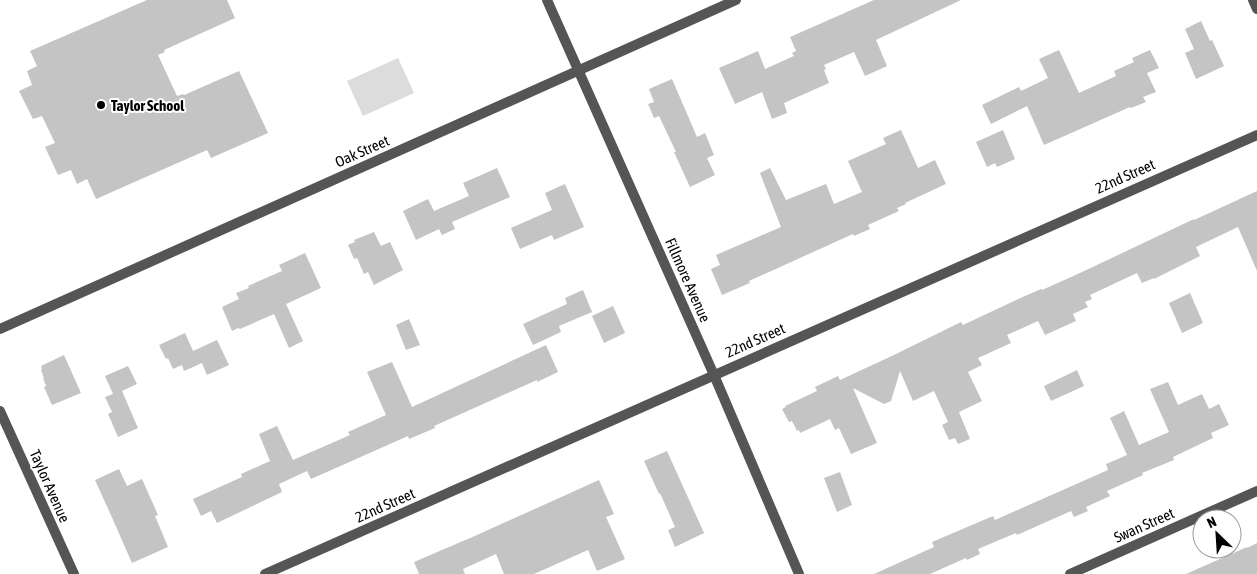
<svg xmlns="http://www.w3.org/2000/svg" width="1257" height="574" font-family="'Asap Condensed',sans-serif">
  <rect width="100%" height="100%" fill="#fff"/>
  <!-- green -->
  <polygon fill="#dcdcdc" points="398,58 414,93 363,116 347,81"/>
  <!-- building -->
  <g fill="#c4c4c4">
    <polygon points="147,0 227,0 235,18 164,50 165,52 158,55 177,96 183,94 184,95 239,71 268,133 211,158 207,150 96,199 87,179 77,184 71,170 58,175 45,147 55,143 42,116 33,119 19,91 32,85 27,71 37,66 30,51"/>
    <polygon points="874,0 961,0 876,40 887,66 865,76 854,52 824,65 826,69 824,70 829,83 784,103 787,113 772,119 762,92 735,104 719,68 758,51 765,69 794,56 792,53 796,51 790,37"/>
    <polygon points="1201,21 1210,41 1212,40 1224,66 1196,79 1185,53 1194,49 1185,29"/>
    <polygon points="1059,50 1079,93 1116,76 1114,71 1134,62 1132,58 1150,50 1159,68 1147,73 1156,92 1143,97 1146,102 1131,108 1130,107 1044,145 1027,106 991,124 982,105 1019,87 1021,91 1048,78 1039,59"/>
    <polygon points="672,79 697,137 705,133 714,155 707,158 715,175 690,187 674,152 676,152 659,116 654,118 648,104 654,102 649,89"/>
    <polygon points="901,130 918,168 935,160 946,184 905,203 906,204 897,208 899,211 868,225 870,229 854,236 853,234 749,281 750,283 722,295 711,269 720,265 716,255 781,227 760,173 770,168 786,200 826,184 834,204 862,192 848,161 886,144 883,138"/>
    <polygon points="1003,130 1015,159 997,167 995,163 987,167 976,142"/>
    <polygon points="497,168 510,197 452,222 455,229 442,235 439,229 416,240 403,211 428,199 434,211 469,196 463,183"/>
    <polygon points="565,184 584,227 554,240 552,235 520,249 511,228 552,210 545,193"/>
    <polygon points="1257,191 1257,271 1238,227 1196,247 1200,256 1154,279 1154,278 1142,283 1137,273 1090,295 1092,299 1085,302 1088,307 1073,314 1076,321 1045,335 1038,321 1007,335 1011,343 978,358 982,365 968,372 982,401 959,412 970,439 958,444 955,438 949,440 942,425 948,422 934,391 913,401 900,371 891,401 884,404 853,388 877,443 851,454 839,428 835,430 830,419 800,433 799,430 797,431 792,421 789,422 782,409 786,407 785,406 817,391 815,387 838,376 840,380 896,354 961,322 963,325 1014,301 1041,289 1042,290 1080,273 1194,219 1194,220"/>
    <polygon points="374,232 381,246 390,242 403,270 374,285 368,272 364,274 357,258 354,259 348,245 355,242 354,240"/>
    <polygon points="305,253 321,288 286,304 303,341 289,348 274,314 240,329 238,328 232,331 222,307 239,299 236,293 249,288 248,286 282,271 279,265"/>
    <polygon points="583,290 592,312 559,326 561,332 533,345 523,324 567,304 565,298"/>
    <polygon points="1190,293 1203,323 1182,333 1169,303"/>
    <polygon points="613,306 625,333 604,343 592,316"/>
    <polygon points="409,319 420,345 406,350 396,325"/>
    <polygon points="185,333 193,351 217,340 229,365 207,375 202,363 184,371 182,365 173,369 168,358 166,359 159,345"/>
    <polygon points="546,345 558,372 537,382 537,380 434,426 435,428 409,439 408,436 311,479 307,471 279,484 282,492 217,523 211,511 201,516 193,499 242,477 241,474 270,461 259,434 277,426 293,460 350,435 348,432 386,415 367,372 392,362 412,407"/>
    <polygon points="64,355 81,393 52,405 44,387 46,386 43,378 44,378 41,370 42,369 41,366"/>
    <polygon points="128,366 137,384 122,391 138,428 118,437 108,414 112,412 105,397 113,394 105,376"/>
    <polygon points="1077,370 1084,386 1051,401 1044,386"/>
    <polygon points="1168,382 1178,405 1202,394 1209,409 1219,404 1229,425 1211,433 1213,438 1173,457 1174,460 1142,473 1143,475 1107,491 1110,496 1086,507 1088,511 1074,517 1071,511 1017,535 1016,533 978,549 980,554 967,560 966,558 930,574 874,574 934,547 932,542 993,516 995,520 1108,470 1106,464 1127,455 1110,418 1124,411 1139,445 1169,432 1150,389"/>
    <polygon points="667,451 704,533 675,547 668,530 675,527 660,493 659,494 644,461"/>
    <polygon points="119,469 127,486 142,479 158,515 155,516 168,547 132,563 110,513 95,480"/>
    <polygon points="840,472 852,505 837,512 824,478"/>
    <polygon points="599,480 614,514 606,517 625,559 597,571 588,550 534,574 504,574 496,554 463,569 465,574 419,574 414,562 477,535"/>
    <polygon points="1257,543 1257,574 1186,574 1247,547 1247,548"/>
  </g>
  <g fill="none" stroke-linecap="round" stroke-linejoin="round">
    <!-- minor -->
    <g stroke="#555" stroke-width="10">
      <polyline points="547,0 714,375"/>
      <polyline points="1253,0 1257,9"/>
      <polyline points="0,329 736,0"/>
      <polyline points="0,411 74,574"/>
      <polyline points="265,574 1257,135"/>
      <polyline points="1070,574 1257,491"/>
    </g>
    <!-- tertiary -->
    <polyline stroke="#555" stroke-width="10" points="714,375 799,574"/>
  </g>
  <!-- markers -->
  <circle fill="#000" stroke="#fff" stroke-width="2" cx="101" cy="105" r="5"/>
  <g text-anchor="middle" dominant-baseline="central" stroke-width="4" stroke-linejoin="round" paint-order="stroke">
    <!-- poi labels -->
    <g font-size="15" font-weight="bold" fill="#000" stroke="#fff" text-anchor="start">
      <text x="111" y="105">Taylor School</text>
    </g>
    <!-- street labels -->
    <g font-size="15" fill="#000" stroke="#fff">
      <text transform="translate(362 151) rotate(-24)">Oak Street</text>
      <text transform="translate(1125 176) rotate(-24)">22nd Street</text>
      <text transform="translate(688 280) rotate(66)">Fillmore Avenue</text>
      <text transform="translate(755 340) rotate(-24)">22nd Street</text>
      <text transform="translate(50 486) rotate(66)">Taylor Avenue</text>
      <text transform="translate(385 505) rotate(-24)">22nd Street</text>
      <text transform="translate(1144 525) rotate(-24)">Swan Street</text>
    </g>
  </g>
  <!-- north arrow -->
  <g transform="translate(1217 534) rotate(335)"><circle r="24" fill="#ffffff" stroke="#999999"/>
  <path d="M0-4L9 19L0 12L-9 19Z" fill="#000000"/>
  <text y="-8" font-size="14" font-weight="bold" text-anchor="middle" fill="#000000">N</text>
  </g>
</svg>
